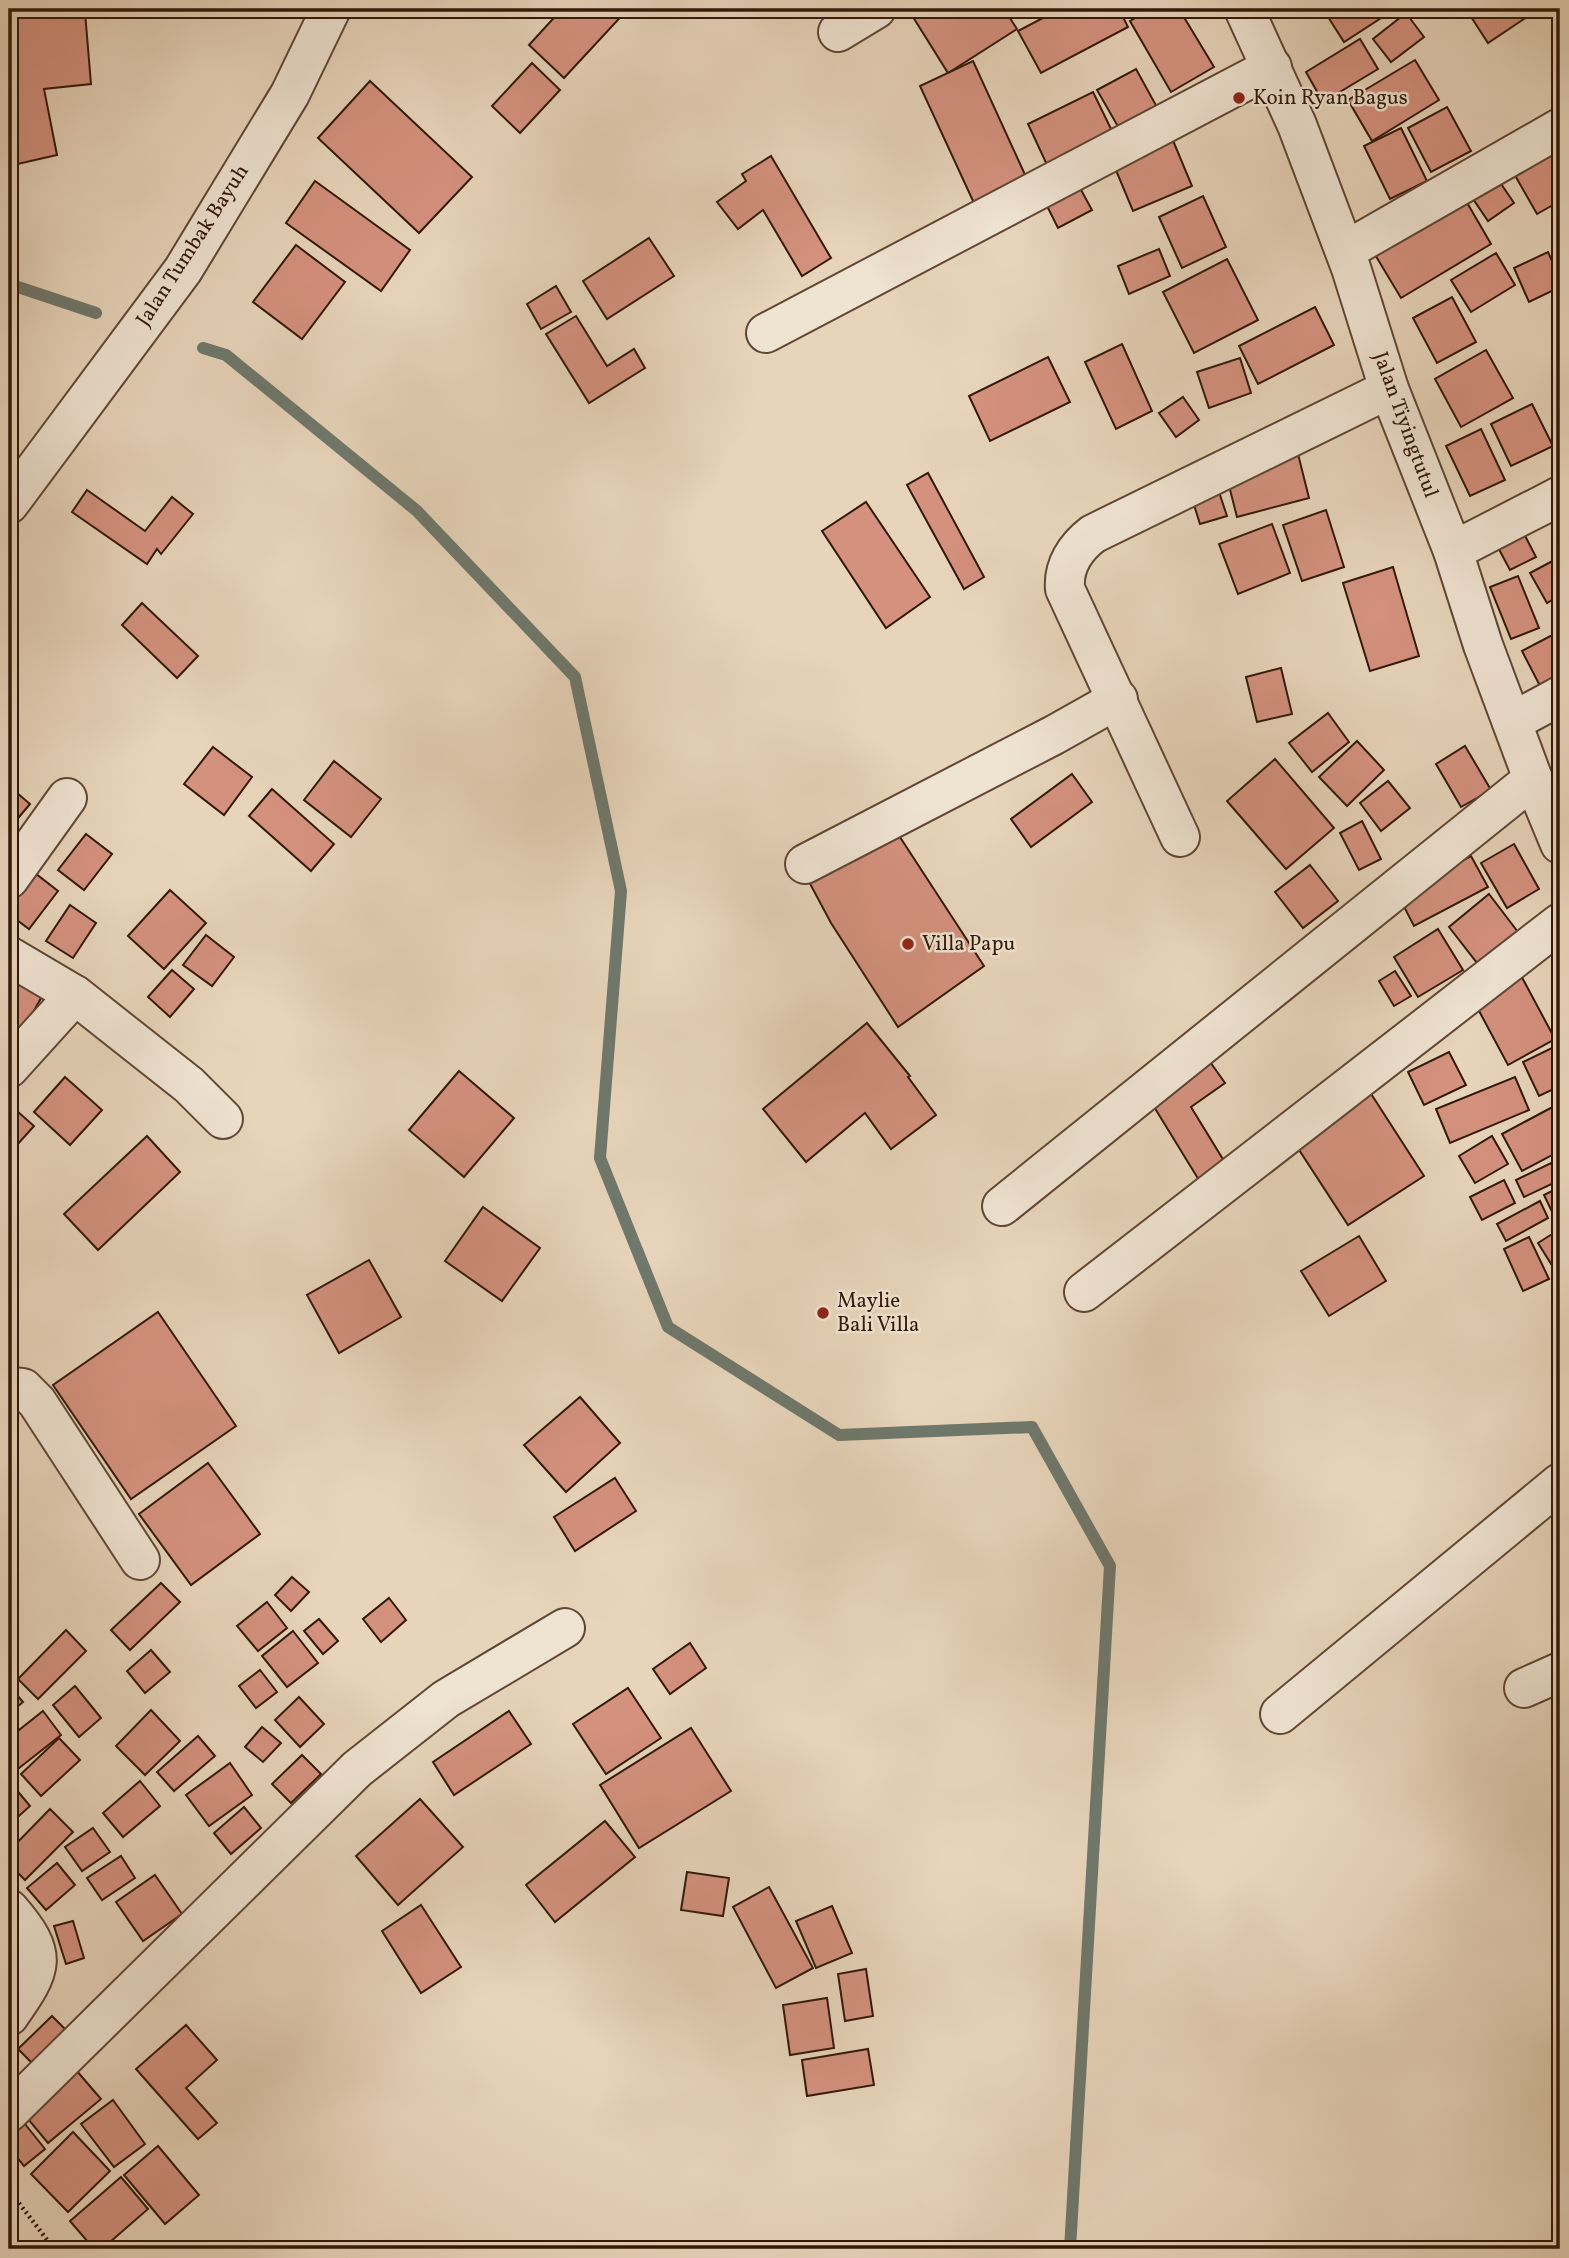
<svg xmlns="http://www.w3.org/2000/svg" width="1569" height="2258" font-family="Vollkorn,serif">
  <rect width="100%" height="100%" fill="#e7d4ba"/>
  <filter id="stains"><feTurbulence type="fractalNoise" baseFrequency=".00286" numOctaves="4"/><feColorMatrix values="0 0 0 0 .2 0 0 0 0 .09 0 0 0 0 .02 0 0 0 .5 -.17"/></filter>
  <radialGradient id="worn" r=".72"><stop offset=".6" stop-color="#630" stop-opacity="0"/><stop offset="1" stop-color="#630" stop-opacity=".3"/></radialGradient>
  <g fill="none" stroke-linecap="round" stroke-linejoin="round">
    <!-- stream -->
    <g stroke="#6f786c" stroke-width="12">
      <polyline points="9,284 96,313"/>
      <polyline points="203,348 226,355 417,511 575,677 621,891 600,1158 668,1327 839,1435 1032,1427 1110,1566 1070,2249"/>
    </g>
  </g>
  <!-- building -->
  <g fill="#d4917e" stroke="#331809" stroke-width="2">
    <polygon points="562,9 628,9 564,78 529,45"/>
    <polygon points="908,9 1004,9 1017,29 948,73"/>
    <polygon points="1060,9 1119,9 1128,27 1041,73 1018,31"/>
    <polygon points="1151,9 1179,9 1214,67 1171,92 1130,21"/>
    <polygon points="1323,9 1395,9 1344,42"/>
    <polygon points="1466,9 1522,9 1527,17 1488,43"/>
    <polygon points="85,12 91,84 44,89 57,155 13,165 9,146 9,19"/>
    <polygon points="1406,13 1424,37 1391,62 1373,39"/>
    <polygon points="1360,39 1378,69 1323,102 1306,72"/>
    <polygon points="1415,60 1439,100 1372,141 1348,100"/>
    <polygon points="973,61 1032,190 979,214 920,86"/>
    <polygon points="532,63 560,90 520,133 492,106"/>
    <polygon points="1136,69 1158,109 1120,130 1097,90"/>
    <polygon points="370,81 472,177 419,233 318,138"/>
    <polygon points="1093,92 1113,133 1047,165 1028,124"/>
    <polygon points="1447,107 1471,151 1431,172 1408,128"/>
    <polygon points="1401,128 1427,181 1390,199 1364,146"/>
    <polygon points="1169,131 1192,186 1133,211 1110,156"/>
    <polygon points="1560,146 1560,201 1537,214 1513,172"/>
    <polygon points="771,156 831,258 802,276 763,210 738,229 717,202 746,181 742,174"/>
    <polygon points="1493,172 1514,203 1488,221 1467,190"/>
    <polygon points="315,181 410,250 381,291 286,223"/>
    <polygon points="1080,188 1092,210 1058,228 1047,206"/>
    <polygon points="1462,194 1491,244 1401,298 1371,248"/>
    <polygon points="1203,196 1226,247 1182,268 1159,217"/>
    <polygon points="649,238 674,276 607,319 583,281"/>
    <polygon points="296,245 345,282 302,339 253,302"/>
    <polygon points="1159,249 1170,276 1129,294 1118,266"/>
    <polygon points="1548,252 1560,279 1560,287 1529,302 1514,268"/>
    <polygon points="1496,253 1515,285 1471,312 1451,280"/>
    <polygon points="1227,259 1258,320 1194,353 1163,292"/>
    <polygon points="556,286 571,312 541,329 527,304"/>
    <polygon points="1452,297 1476,342 1437,363 1413,318"/>
    <polygon points="1315,307 1334,345 1258,384 1239,346"/>
    <polygon points="576,316 607,366 634,349 645,368 589,403 546,334"/>
    <polygon points="1122,344 1152,411 1116,429 1085,362"/>
    <polygon points="1486,350 1513,398 1461,427 1435,379"/>
    <polygon points="1048,357 1070,402 990,441 969,396"/>
    <polygon points="1240,358 1251,393 1209,408 1197,372"/>
    <polygon points="1183,397 1199,420 1176,437 1159,413"/>
    <polygon points="1532,404 1553,446 1511,466 1491,424"/>
    <polygon points="1481,429 1505,480 1470,496 1446,446"/>
    <polygon points="1298,454 1309,498 1237,517 1226,474"/>
    <polygon points="928,473 984,577 964,589 907,485"/>
    <polygon points="1215,480 1227,516 1200,524 1189,489"/>
    <polygon points="87,490 145,531 172,497 193,514 161,554 157,549 147,564 72,512"/>
    <polygon points="866,502 930,597 886,628 822,531"/>
    <polygon points="1326,510 1344,567 1302,581 1283,525"/>
    <polygon points="1272,524 1290,573 1238,594 1219,544"/>
    <polygon points="1521,528 1536,557 1510,570 1495,542"/>
    <polygon points="1560,557 1560,595 1547,603 1530,573"/>
    <polygon points="1393,567 1419,656 1370,671 1343,583"/>
    <polygon points="1518,576 1539,628 1511,639 1490,587"/>
    <polygon points="142,603 198,656 177,678 122,625"/>
    <polygon points="1560,631 1560,675 1540,686 1522,651"/>
    <polygon points="1281,668 1292,714 1257,722 1246,677"/>
    <polygon points="1328,713 1349,742 1312,772 1289,743"/>
    <polygon points="1357,741 1384,770 1347,806 1319,777"/>
    <polygon points="1465,746 1491,790 1461,807 1436,764"/>
    <polygon points="213,747 252,777 224,815 184,784"/>
    <polygon points="1275,759 1334,828 1286,869 1227,801"/>
    <polygon points="334,761 381,799 351,837 304,800"/>
    <polygon points="1072,774 1092,802 1031,847 1011,819"/>
    <polygon points="1388,781 1410,808 1381,831 1360,803"/>
    <polygon points="9,786 30,804 9,829"/>
    <polygon points="272,789 334,844 311,871 249,816"/>
    <polygon points="1362,821 1381,859 1359,870 1340,833"/>
    <polygon points="896,831 984,966 898,1027 831,923 808,880"/>
    <polygon points="86,834 112,854 84,890 58,870"/>
    <polygon points="1514,844 1539,889 1507,908 1481,863"/>
    <polygon points="1471,856 1488,887 1414,926 1398,895"/>
    <polygon points="22,863 58,891 29,929 9,914 9,880"/>
    <polygon points="1310,865 1338,901 1303,928 1275,892"/>
    <polygon points="170,890 206,923 164,969 128,936"/>
    <polygon points="1489,894 1521,936 1481,968 1449,927"/>
    <polygon points="70,905 96,923 73,958 46,941"/>
    <polygon points="1438,929 1463,970 1418,997 1394,957"/>
    <polygon points="206,935 234,957 212,986 183,965"/>
    <polygon points="9,970 45,991 17,1041 9,1036"/>
    <polygon points="172,970 194,989 170,1017 148,997"/>
    <polygon points="1518,970 1555,1039 1508,1065 1471,996"/>
    <polygon points="1395,971 1411,996 1394,1006 1379,981"/>
    <polygon points="867,1023 910,1076 908,1077 936,1115 891,1149 865,1113 806,1162 763,1109"/>
    <polygon points="1560,1044 1560,1086 1539,1096 1523,1062"/>
    <polygon points="1203,1052 1225,1083 1191,1107 1232,1174 1205,1190 1148,1097"/>
    <polygon points="1449,1052 1466,1085 1424,1105 1408,1072"/>
    <polygon points="459,1071 514,1118 464,1177 409,1130"/>
    <polygon points="65,1077 102,1110 70,1145 34,1112"/>
    <polygon points="1515,1077 1529,1110 1450,1143 1436,1109"/>
    <polygon points="1366,1086 1424,1176 1348,1225 1290,1136"/>
    <polygon points="1560,1103 1560,1151 1522,1171 1502,1134"/>
    <polygon points="9,1104 34,1126 9,1154"/>
    <polygon points="147,1136 180,1172 98,1250 64,1214"/>
    <polygon points="1492,1136 1508,1164 1475,1183 1459,1156"/>
    <polygon points="1551,1163 1558,1181 1524,1197 1516,1180"/>
    <polygon points="1504,1180 1515,1203 1482,1220 1470,1197"/>
    <polygon points="1560,1187 1560,1213 1554,1216 1544,1195"/>
    <polygon points="1540,1201 1548,1218 1506,1241 1497,1224"/>
    <polygon points="483,1207 540,1248 502,1301 445,1261"/>
    <polygon points="1560,1229 1560,1274 1558,1275 1538,1243"/>
    <polygon points="1359,1236 1386,1281 1329,1316 1301,1271"/>
    <polygon points="1529,1237 1549,1279 1523,1291 1504,1249"/>
    <polygon points="369,1260 401,1317 339,1353 307,1295"/>
    <polygon points="158,1312 236,1426 131,1499 53,1385"/>
    <polygon points="580,1397 620,1443 566,1492 524,1445"/>
    <polygon points="208,1463 260,1534 191,1585 139,1514"/>
    <polygon points="615,1478 636,1511 575,1551 554,1517"/>
    <polygon points="292,1577 309,1592 291,1611 275,1595"/>
    <polygon points="161,1583 180,1602 130,1650 111,1630"/>
    <polygon points="389,1598 406,1620 381,1642 363,1619"/>
    <polygon points="267,1602 287,1628 258,1651 237,1626"/>
    <polygon points="319,1619 338,1641 323,1654 304,1631"/>
    <polygon points="66,1630 86,1651 38,1699 18,1679"/>
    <polygon points="293,1631 318,1663 287,1687 262,1656"/>
    <polygon points="690,1643 706,1668 670,1694 653,1669"/>
    <polygon points="151,1650 170,1672 145,1693 127,1671"/>
    <polygon points="260,1670 277,1692 256,1708 239,1686"/>
    <polygon points="9,1686 23,1702 9,1714"/>
    <polygon points="75,1686 101,1718 79,1737 53,1705"/>
    <polygon points="628,1688 661,1738 606,1774 573,1724"/>
    <polygon points="299,1697 324,1724 300,1747 275,1720"/>
    <polygon points="151,1710 180,1741 145,1775 116,1746"/>
    <polygon points="43,1711 61,1735 9,1776 9,1738"/>
    <polygon points="509,1711 531,1744 454,1795 433,1762"/>
    <polygon points="262,1727 281,1743 263,1762 245,1747"/>
    <polygon points="691,1728 731,1791 639,1848 600,1785"/>
    <polygon points="198,1736 215,1756 174,1791 157,1772"/>
    <polygon points="59,1738 80,1760 41,1796 21,1774"/>
    <polygon points="302,1755 321,1774 291,1803 272,1784"/>
    <polygon points="230,1763 252,1795 209,1826 186,1795"/>
    <polygon points="140,1781 160,1806 123,1837 103,1813"/>
    <polygon points="10,1782 30,1806 9,1825 9,1783"/>
    <polygon points="420,1799 463,1847 398,1905 356,1856"/>
    <polygon points="244,1807 261,1828 231,1854 214,1833"/>
    <polygon points="50,1809 73,1832 25,1880 9,1864 9,1851"/>
    <polygon points="605,1821 635,1857 555,1922 526,1885"/>
    <polygon points="93,1828 110,1852 82,1871 65,1847"/>
    <polygon points="121,1856 135,1878 102,1900 87,1878"/>
    <polygon points="57,1863 75,1885 46,1910 27,1888"/>
    <polygon points="687,1872 729,1878 723,1916 681,1910"/>
    <polygon points="155,1875 182,1914 143,1941 116,1902"/>
    <polygon points="769,1887 813,1968 776,1988 733,1907"/>
    <polygon points="421,1905 461,1967 421,1993 382,1931"/>
    <polygon points="832,1906 852,1953 816,1968 796,1921"/>
    <polygon points="73,1921 84,1958 66,1964 54,1926"/>
    <polygon points="866,1969 873,2016 845,2021 838,1974"/>
    <polygon points="827,1998 834,2048 790,2055 783,2005"/>
    <polygon points="52,2016 70,2034 36,2067 18,2049"/>
    <polygon points="186,2025 217,2060 186,2088 217,2123 198,2139 136,2069"/>
    <polygon points="868,2049 874,2085 807,2096 802,2060"/>
    <polygon points="76,2070 101,2099 48,2143 23,2113"/>
    <polygon points="113,2100 145,2144 114,2167 81,2124"/>
    <polygon points="21,2119 45,2149 24,2166 9,2147 9,2129"/>
    <polygon points="73,2132 110,2171 68,2212 31,2174"/>
    <polygon points="158,2146 199,2195 165,2224 124,2175"/>
    <polygon points="121,2177 148,2209 102,2249 94,2249 70,2221"/>
  </g>
  <g fill="none" stroke-linecap="round" stroke-linejoin="round">
    <!-- minor casing -->
    <g stroke="#604735" stroke-width="42">
      <g id="minor">
        <polyline points="1244,9 1297,125 1351,268 1389,389 1453,551 1483,645 1533,779 1560,844"/>
        <polyline points="838,32 876,9"/>
        <polyline points="1345,251 1560,128"/>
        <polyline points="766,333 1272,67"/>
        <polyline points="9,504 183,270 290,94 331,9"/>
        <polyline points="1453,551 1560,496"/>
        <polyline points="1512,722 1560,696"/>
        <path d="M1180 837 1065 589C1063 566 1076 547 1093 534L1389 389"/>
        <polyline points="805,864 1054,735 1118,699"/>
        <polyline points="9,879 67,798"/>
        <polyline points="9,956 75,995 189,1085 223,1119"/>
        <polyline points="9,1068 75,995"/>
        <polyline points="1002,1206 1533,779"/>
        <polyline points="1084,1292 1560,923"/>
        <polyline points="9,1394 15,1387 23,1388 37,1402 140,1560"/>
        <polyline points="1524,1688 1560,1672"/>
        <polyline points="1280,1714 1560,1483"/>
        <path d="M9 1909C49 1955 43 1968 9 2016"/>
        <polyline points="9,2112 357,1769 446,1699 565,1628"/>
      </g>
    </g>
    <!-- path -->
    <polyline stroke="#331809" stroke-width="4.5" stroke-dasharray="2 3.5" stroke-linecap="butt" points="9,2190 54,2249"/>
    <!-- minor -->
    <use href="#minor" stroke="#efe3d2" stroke-width="38"/>
  </g>
  <!-- markers -->
  <g fill="#8f2418" stroke="#efe3d2" stroke-width="2.5">
    <circle cx="1239" cy="98" r="7"/>
    <circle cx="908" cy="944" r="7"/>
    <circle cx="823" cy="1313" r="7"/>
  </g>
  <g text-anchor="middle" dominant-baseline="central" stroke-width="5" stroke-linejoin="round" paint-order="stroke">
    <!-- poi labels -->
    <g font-size="21" fill="#331809" stroke="#efe3d2" text-anchor="start">
      <text x="1253" y="98">Koin Ryan Bagus</text>
      <text x="922" y="944">Villa Papu</text>
      <text x="837" y="1301">Maylie<tspan x="837" dy="24">Bali Villa</tspan></text>
    </g>
    <!-- street labels -->
    <g font-size="21" fill="#331809" stroke="#efe3d2">
      <text transform="translate(193 246) rotate(-57)">Jalan Tumbak Bayuh</text>
      <text transform="translate(1405 425) rotate(70)">Jalan Tiyingtutul</text>
    </g>
  </g>
  <!-- margin -->
  <rect width="1569" height="2258" fill="none" stroke="#e7d4ba" stroke-width="35"/>
  <rect x="10" y="10" width="1548" height="2237" fill="none" stroke="#331809" stroke-width="3.5"/>
  <rect x="18" y="18" width="1534" height="2223" fill="none" stroke="#331809" stroke-width="2"/>
  <rect width="100%" height="100%" filter="url(#stains)"/>
  <rect width="100%" height="100%" fill="url(#worn)"/>
</svg>
